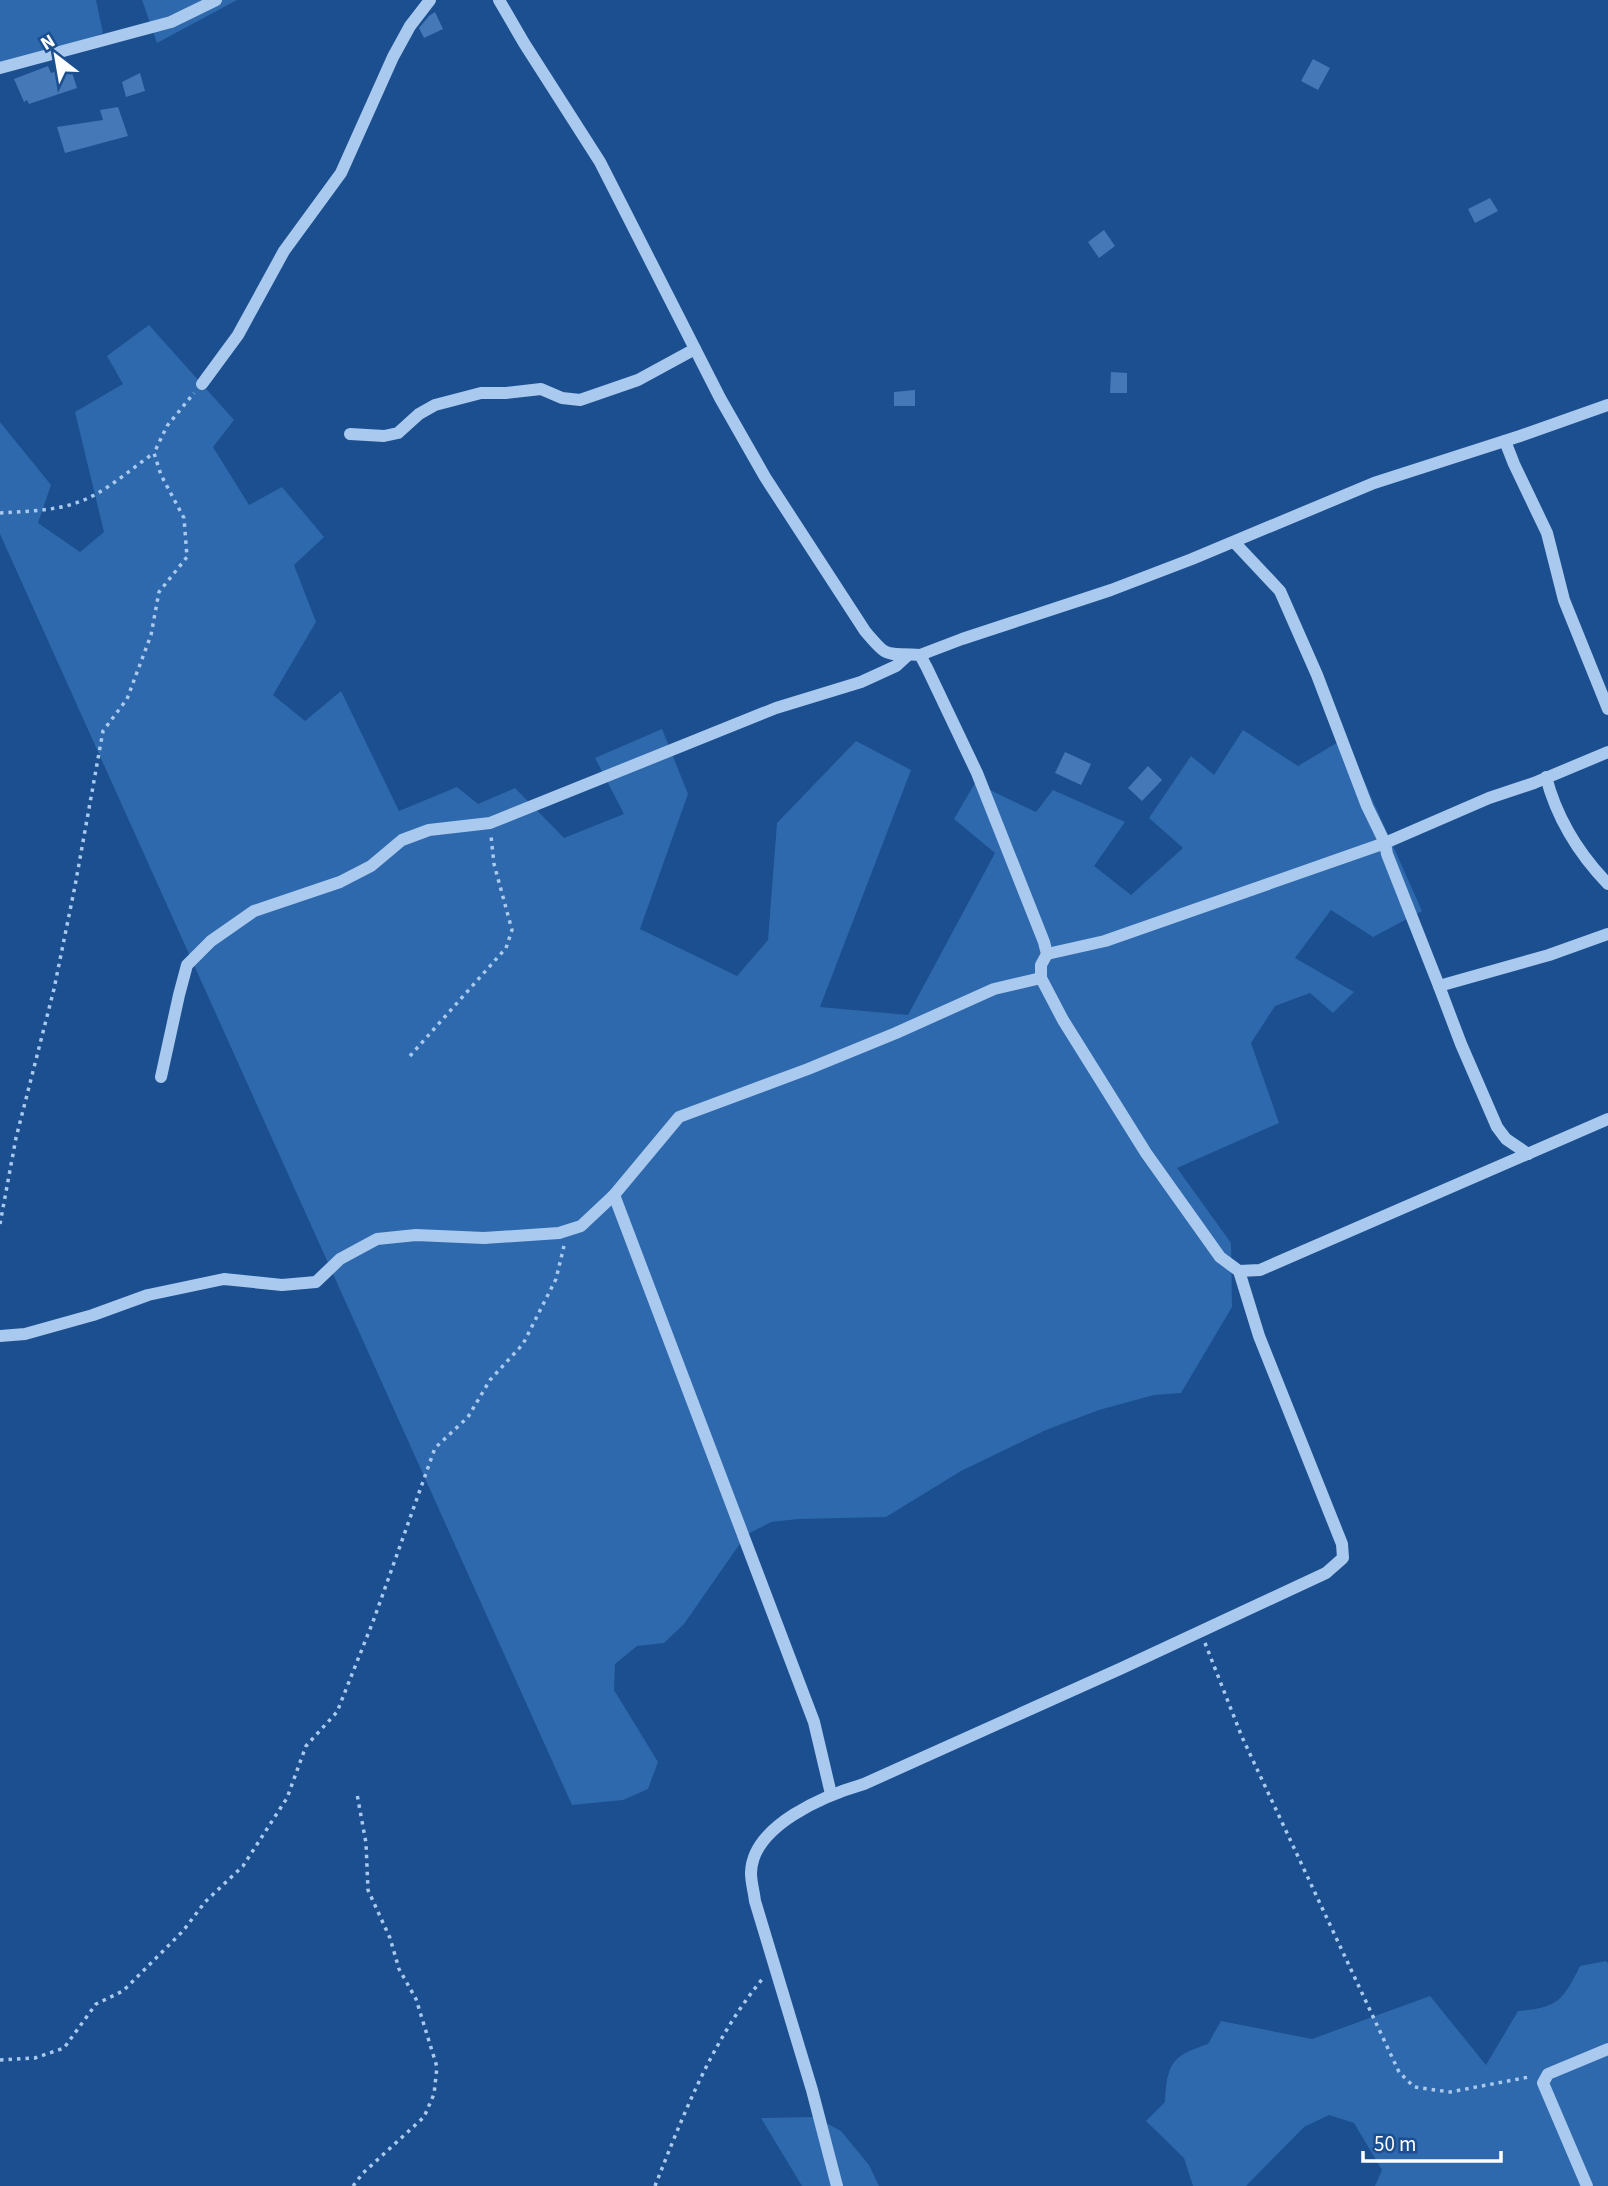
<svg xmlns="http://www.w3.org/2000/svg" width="1608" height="2186" font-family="'Source Sans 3',sans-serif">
  <rect width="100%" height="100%" fill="#1b4f8f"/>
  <!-- green -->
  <g fill="#2e69ad">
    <polygon points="0,0 96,0 103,33 0,73"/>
    <polygon points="142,0 237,0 157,43"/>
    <polygon points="149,325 234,420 213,447 249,505 282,487 324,537 294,565 316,622 273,695 305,721 341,691 399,811 457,787 478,804 515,788 564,838 624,814 595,758 662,729 688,794 640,929 737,976 768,940 777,823 856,741 911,770 820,1007 908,1015 995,853 954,819 975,783 1036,812 1053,790 1125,822 1094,866 1131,895 1183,848 1149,818 1191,756 1214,775 1243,730 1298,766 1345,738 1422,911 1373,937 1331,910 1295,958 1354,992 1333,1013 1310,993 1275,1006 1251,1043 1279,1123 1177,1168 1231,1243 1232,1307 1181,1393 1154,1395 1099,1410 1046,1430 961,1471 886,1517 798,1519 771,1522 746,1535 684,1624 664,1643 637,1646 615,1664 614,1690 658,1762 648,1789 623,1800 572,1805 0,534 0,422 51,485 38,523 80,552 104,532 75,412 123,384 107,356"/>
    <path d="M1606 1961 1608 1963V2186H1375L1382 2170 1354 2123 1329 2115 1304 2127 1246 2186H1193L1184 2158 1146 2121 1165 2102C1167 2064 1171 2056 1208 2044L1221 2021 1312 2039 1430 1996 1486 2065 1518 2011C1557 2008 1563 2001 1580 1966Z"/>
    <polygon points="815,2117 841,2131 869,2165 879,2186 802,2186 761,2118"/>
  </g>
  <!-- building -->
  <g fill="#4478b7">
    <polygon points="435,12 443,29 424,38 419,28 429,16"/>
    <polygon points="1313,59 1330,68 1318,90 1301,81"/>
    <polygon points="48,66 51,73 70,66 77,88 29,104 27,100 24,102 14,79"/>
    <polygon points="140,73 145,91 126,97 122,82"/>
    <polygon points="118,107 128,136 65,153 57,127 103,120 100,110"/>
    <polygon points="1490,198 1498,211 1475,223 1468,209"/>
    <polygon points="1104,230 1115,246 1099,258 1088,242"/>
    <polygon points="1111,372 1127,373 1127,393 1110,393"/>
    <polygon points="915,390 915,406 894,406 894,392"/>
    <polygon points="1065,752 1091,764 1081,785 1055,773"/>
    <polygon points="1148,766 1162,780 1142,801 1128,788"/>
  </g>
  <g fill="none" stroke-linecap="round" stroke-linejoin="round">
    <!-- path -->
    <g stroke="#a9c9ee" stroke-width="3.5" stroke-dasharray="3.5 5" stroke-linecap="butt">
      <path d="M0 513C32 511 67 511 96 494 116 483 135 466 154 453"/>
      <polyline points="410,1056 506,948 512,930 494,864 491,836"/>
      <polyline points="0,1224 16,1138 54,989 75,886 103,731 127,699 151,635 159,592 187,557 184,518 161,475 154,453 167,426 194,393"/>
      <polyline points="1205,1643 1242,1737 1399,2072 1414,2087 1450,2092 1529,2077"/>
      <polyline points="0,2060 35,2058 64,2048 96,2004 123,1991 183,1931 205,1902 243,1866 287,1798 306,1746 337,1712 374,1619 435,1448 468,1417 490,1380 523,1344 556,1279 564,1246"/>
      <polyline points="353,2186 363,2173 424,2117 434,2094 437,2067 416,1999 399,1969 390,1938 368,1890 366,1843 357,1794"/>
      <path d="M655 2186C684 2113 713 2038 764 1977"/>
    </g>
    <!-- minor -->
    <g stroke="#a9c9ee" stroke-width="12">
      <path d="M499 0 524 43 600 162 720 398 765 477 865 631C890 661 885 652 920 655L927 668 977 773 1044 942 1047 954 1041 965V978L1063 1020 1146 1153 1220 1257 1239 1271 1259 1336 1342 1544 1343 1558 1326 1573 1122 1668 864 1784C826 1795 752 1825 751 1873 751 1882 754 1892 755 1901L812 2090 837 2186"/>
      <polyline points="0,68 171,22 216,0"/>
      <polyline points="202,384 238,335 284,251 341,173 393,57 410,26 430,0"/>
      <polyline points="350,434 384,436 398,433 419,414 435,405 481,393 506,393 541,389 562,398 580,400 638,380 695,349"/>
      <polyline points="1505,441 1514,464 1547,533 1564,600 1608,709"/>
      <polyline points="920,655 962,639 1111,590 1192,559 1374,483 1520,436 1608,405"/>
      <path d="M1546 777C1557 819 1578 853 1608 884"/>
      <polyline points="1047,954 1105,941 1385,843 1367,806 1317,675 1280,591 1234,542"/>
      <polyline points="1439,986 1387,854 1385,843 1489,798 1534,783 1608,752"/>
      <polyline points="161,1077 179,995 187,965 211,941 254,911 340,882 371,866 402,840 429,830 490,823 776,708 861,682 896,666 908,655"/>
      <polyline points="1528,1154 1506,1139 1497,1127 1461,1044 1439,986 1549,955 1608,934"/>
      <polyline points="614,1195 814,1722 831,1794"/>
      <polyline points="1239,1271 1260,1270 1608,1119"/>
      <polyline points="0,1336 25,1334 93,1315 148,1295 224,1279 282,1285 316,1282 340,1259 377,1239 416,1235 484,1238 559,1233 581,1226 614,1195 679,1117 808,1069 896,1033 994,989 1041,978"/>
      <polyline points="1587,2186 1543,2083 1548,2074 1608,2049"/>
    </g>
  </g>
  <!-- north arrow -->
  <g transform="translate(56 56) rotate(329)" stroke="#1b4f8f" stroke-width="5" paint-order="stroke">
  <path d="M0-5L12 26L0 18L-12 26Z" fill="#ffffff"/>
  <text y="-10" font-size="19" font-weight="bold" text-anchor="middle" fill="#ffffff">N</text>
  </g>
  <!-- scale -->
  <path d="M1363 2151v10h138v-10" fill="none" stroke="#ffffff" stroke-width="3.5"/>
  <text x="1374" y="2151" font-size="21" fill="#ffffff" stroke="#1b4f8f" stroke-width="5" paint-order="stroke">50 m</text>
</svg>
